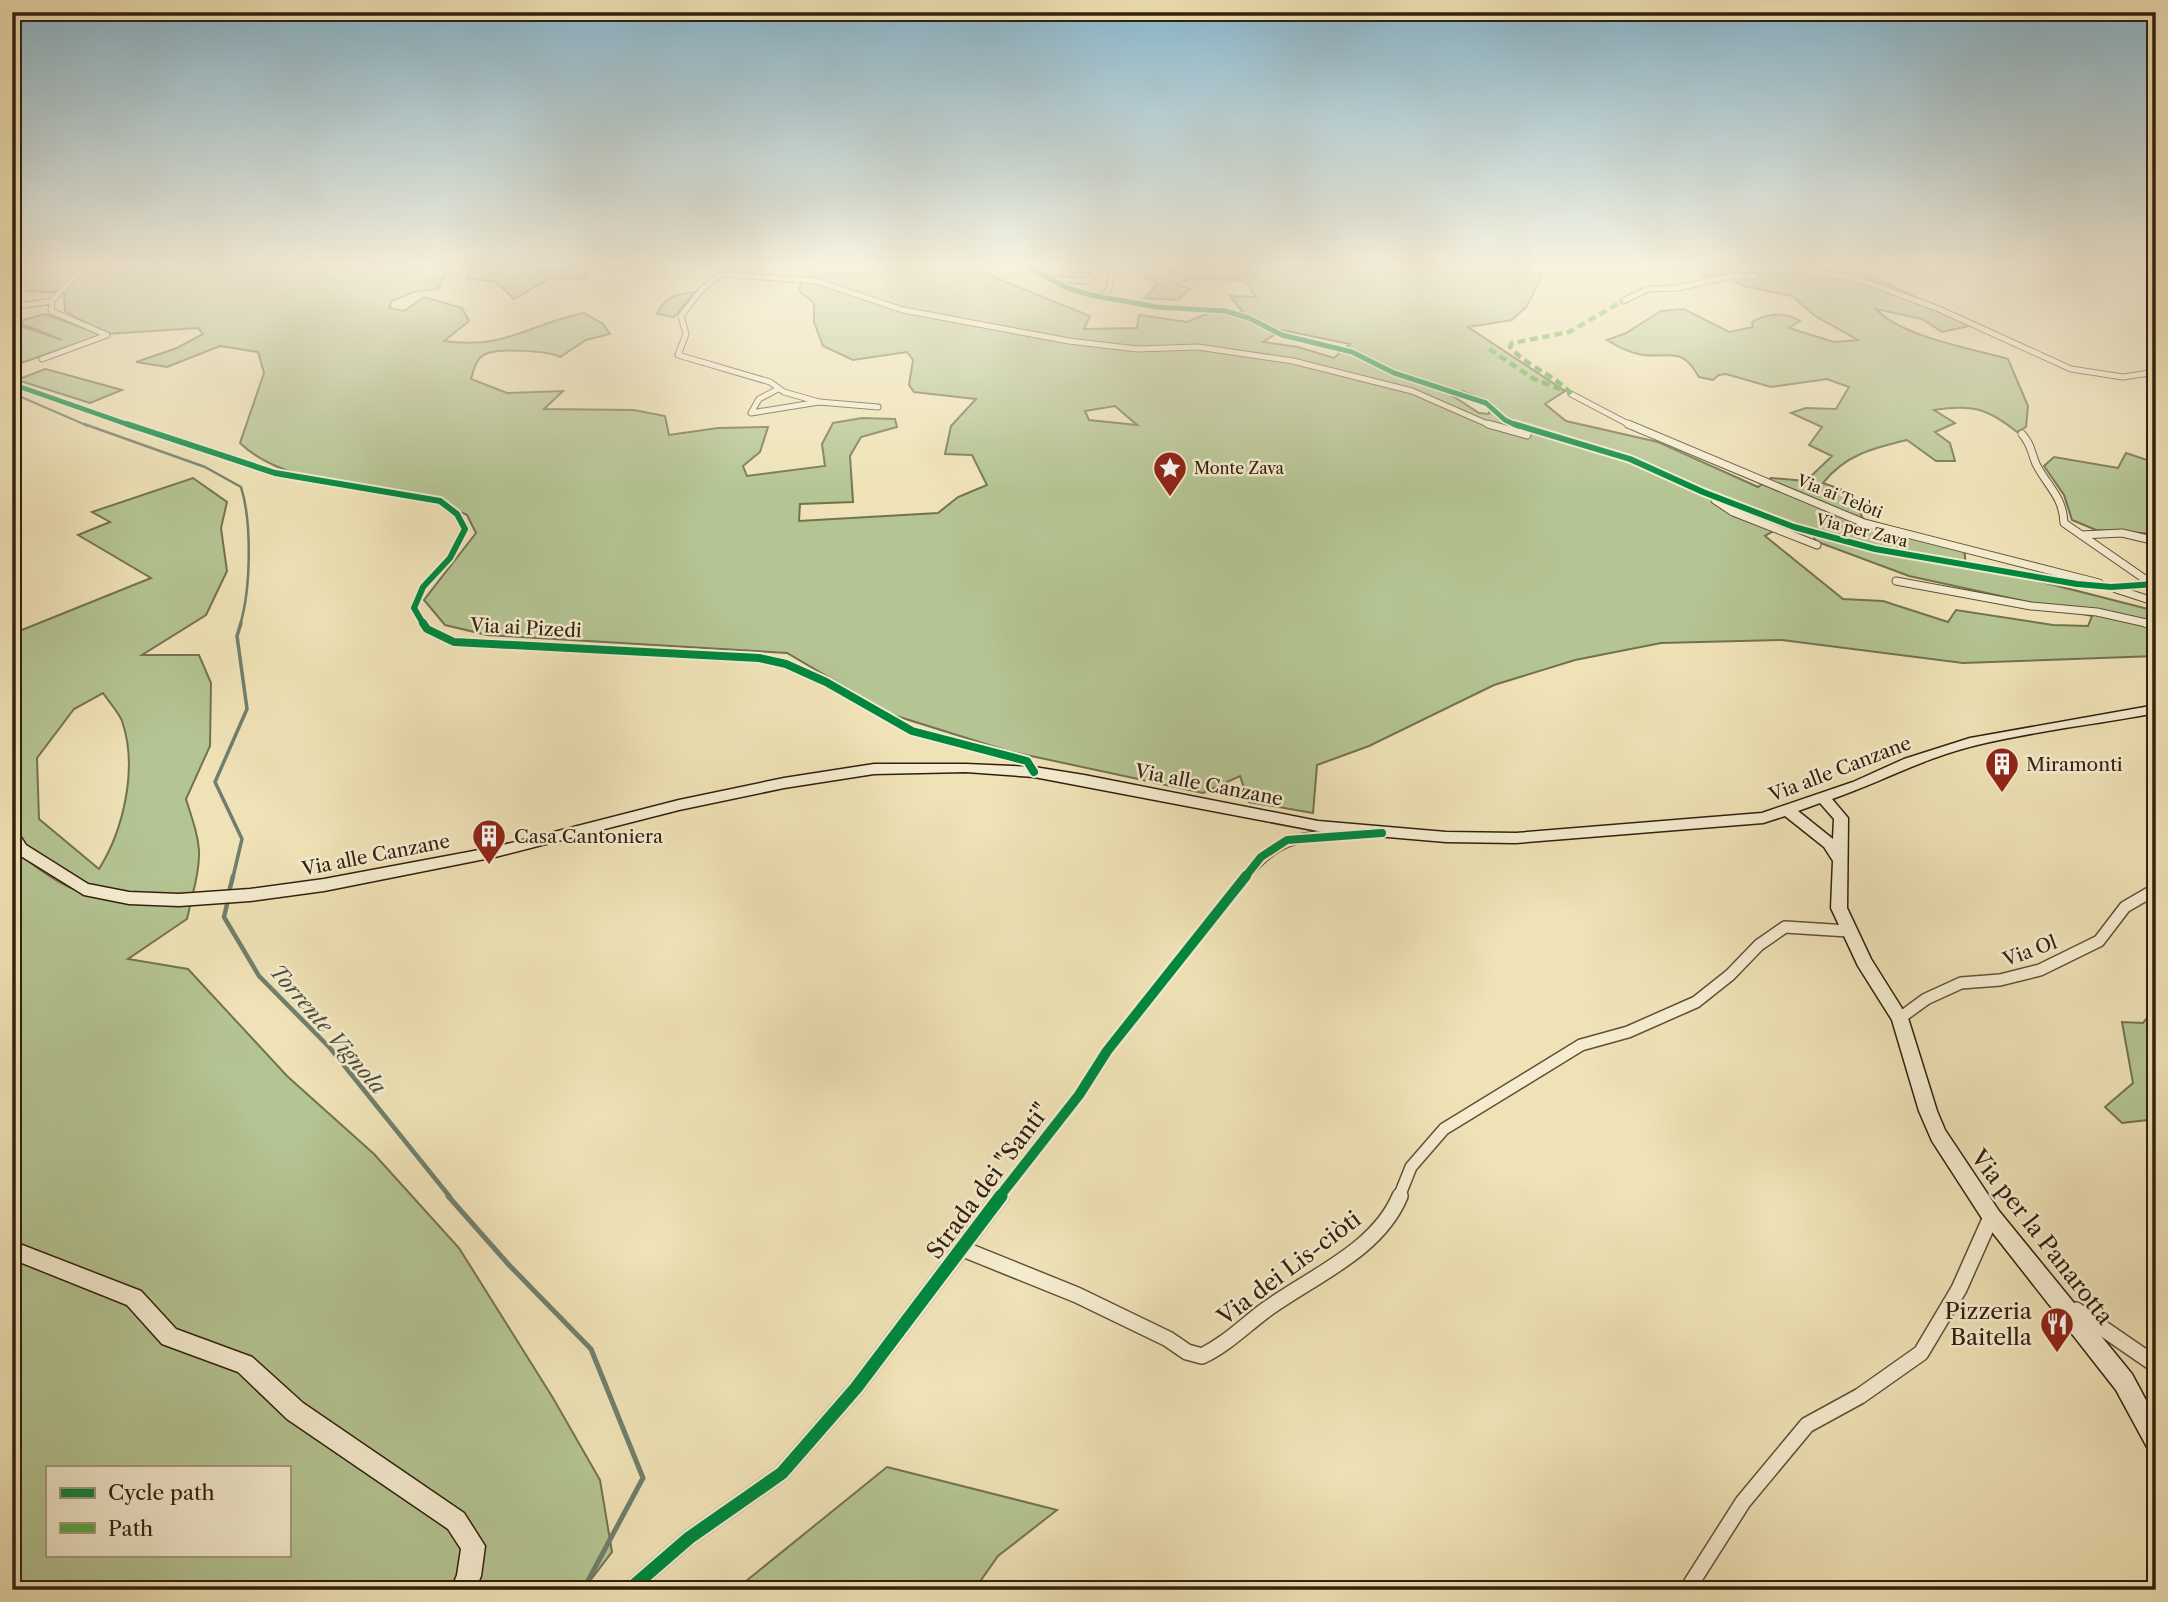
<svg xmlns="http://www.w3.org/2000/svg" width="2168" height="1602" font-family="'Libre Caslon Text',serif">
  <rect width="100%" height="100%" fill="#efe2b6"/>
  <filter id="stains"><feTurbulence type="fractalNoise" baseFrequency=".00286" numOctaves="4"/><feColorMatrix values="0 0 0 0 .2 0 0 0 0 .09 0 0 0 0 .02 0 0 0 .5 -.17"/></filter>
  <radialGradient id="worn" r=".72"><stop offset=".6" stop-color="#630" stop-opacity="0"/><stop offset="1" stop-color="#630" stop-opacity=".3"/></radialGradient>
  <!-- green -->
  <g fill="#b4c492" stroke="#737250" stroke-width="2" fill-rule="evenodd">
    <path d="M37 268H450L438 289 414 292 392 301 389 308 404 311 424 297 462 308 469 321 444 341C506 350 528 324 584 313L603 324 610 334 586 340 560 357C549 351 501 348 488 353 476 357 474 369 471 379L507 393 563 391 544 409 634 410 665 416 669 435 718 428 768 427 760 452 743 466 747 476 825 466 822 444 833 423 862 418 895 419 897 427 861 437 850 456 853 502 800 504 799 521 938 513 958 497 987 485 972 455 945 454 951 426 976 399 914 392 909 385 913 360 907 352 853 360 823 346 814 322V303L799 291 802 280 815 274 802 268H971L1090 316 1084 329 1137 328 1139 315 1187 322 1214 311 1243 312 1230 296 1256 297 1245 280 1188 279 1178 285 1190 289 1178 300 1145 298 1157 284 1129 268H1535L1542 276 1527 306 1512 320 1468 327 1565 391 1545 404 1566 421 1658 442 1758 487 1771 478 1806 481 1832 456 1809 445 1822 427 1791 413 1806 408 1836 409 1849 387 1827 379 1771 387 1726 374 1719 375 1713 380 1699 377C1681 346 1672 358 1643 355 1630 353 1618 347 1607 340L1626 333 1661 311 1684 309 1729 332 1753 327 1752 322C1768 313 1784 311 1800 321L1789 328 1834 342 1858 340 1815 316 1792 296 1744 286 1728 277 1703 275 1756 273 1725 268H1842L1876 278 1974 325 1942 332 1922 319 1876 309C1899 336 1973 349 2008 359L2028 406 2026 427 2017 432C1987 408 1972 404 1934 410L1955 423 1935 432 1950 443 1955 461H1936L1907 440C1873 448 1845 455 1823 483L1851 493 1863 519 1964 546 1966 567 2003 572 2156 611V656L1963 663 1782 640 1661 643 1575 660 1494 685 1369 746 1317 765 1313 813 1249 802 1240 776 1203 793 1008 751 893 715 787 653 487 635 445 625 424 600 476 533 467 515C453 509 438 500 423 497 364 483 285 486 240 443L264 373 258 352 220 346 167 367 136 362 177 348 203 334 198 328 106 334 65 311 64 293 13 290 22 304 12 306V277ZM1282 330 1350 344 1334 358 1298 347 1263 342ZM1462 391 1491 403 1489 414 1479 413 1453 396ZM1115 406 1137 425 1089 420 1085 411ZM1812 528 1815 541 1909 576 2092 616 2088 626 2053 625 1956 610 1948 622 1883 601 1843 599 1765 536 1777 529 1797 533Z"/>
    <polygon points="472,268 591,268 585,278 549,279 514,299 496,282 466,278"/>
    <path d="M695 292 674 317 657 314C664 297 679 293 695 292Z"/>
    <polygon points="44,314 103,335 12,366 12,323 62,340 17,322"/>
    <polygon points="45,369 53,371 122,390 90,403 17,380"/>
    <polygon points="2126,453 2156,463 2156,508 2150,511 2156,522 2156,534 2096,530 2072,520 2064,495 2044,466 2054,457 2118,468"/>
    <path d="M193 478 227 502 221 528 227 571 206 615 142 655H199L211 683 210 746 186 799C200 843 204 852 192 897L132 895 87 886 25 847 12 825V634L151 578 78 535 110 522 92 512ZM103 693C109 702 118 711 122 721 138 767 124 829 99 869L39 819 37 758 74 709Z"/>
    <path d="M12 844C21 859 65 889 83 892 118 899 156 899 191 902L187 919 128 959 188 969 287 1076 374 1154 459 1248 553 1398 600 1480 612 1552 583 1590H12ZM47 1467H289V1555H47Z"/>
    <polygon points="2156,1007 2156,1119 2122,1123 2105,1107 2133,1083 2122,1022 2143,1023"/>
    <polygon points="887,1467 1057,1510 998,1556 974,1590 735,1590"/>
  </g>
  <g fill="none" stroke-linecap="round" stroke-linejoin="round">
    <!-- stream-far4 -->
    <polyline stroke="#707f6d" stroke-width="2" points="12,393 88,426"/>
    <!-- stream-far3 -->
    <path stroke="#707f6d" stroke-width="2.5" d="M84 424 205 467 241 487C252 522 251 589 240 625"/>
    <!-- stream-far2 -->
    <polyline stroke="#707f6d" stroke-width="3.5" points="233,877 242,839 215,782 247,709 237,636 241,623"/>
    <!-- stream-far1 -->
    <g stroke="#707f6d" stroke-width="4.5">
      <polyline points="229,892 233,876"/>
      <polyline points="228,900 224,917 259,976 330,1048 450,1197"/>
    </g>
    <!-- stream -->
    <polyline stroke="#707f6d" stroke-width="5" points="448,1196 510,1266 591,1349 643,1478 583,1590"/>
    <!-- street-far4 casing -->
    <g stroke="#615038" stroke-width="7">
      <g id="street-far4">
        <polyline points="1030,268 1065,287 1090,295 1157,307 1225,311 1249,318 1282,335 1352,352 1394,373 1486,403 1505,420 1518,426"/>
        <polyline points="1719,268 1812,272 1855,278 1939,309 2071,369 2123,377 2156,372"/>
        <polyline points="1055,279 1086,281 1105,268"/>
        <polyline points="1102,298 1110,287 1112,271 1109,268"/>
        <polyline points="1623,301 1648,289 1677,288 1732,276 1756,276"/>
        <polyline points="12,307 52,301"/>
        <polyline points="42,359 107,335 51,311 52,301 82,268"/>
        <polyline points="12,384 132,426"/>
        <polyline points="778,389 759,399 751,413 819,402 878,407"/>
        <polyline points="1571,394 1632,426"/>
        <polyline points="819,402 784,392 770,382 678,355 686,334 681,316 701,290 722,274 816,281 903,310 1069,341 1137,349 1198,347 1293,361 1412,391 1492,426"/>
      </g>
    </g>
    <!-- street-far3 casing -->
    <g stroke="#615038" stroke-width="9">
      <g id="street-far3">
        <polyline points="127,424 275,473 440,501 457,514 465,529 450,558 423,587 414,608 424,625"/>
        <polyline points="1488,424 1527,435"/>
        <polyline points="1514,424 1630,459 1703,492 1794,527 1875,549 2077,584 2111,587 2156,584"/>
        <polyline points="1628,424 1864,523 2099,583"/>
        <path d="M2022 434C2031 444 2031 452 2036 464 2047 486 2063 496 2064 523L2152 584"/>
        <polyline points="1715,500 1733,512 1817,545"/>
        <polyline points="2081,535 2122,533 2156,541"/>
        <polyline points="1896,581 2031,606 2097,612 2155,625"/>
        <polyline points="2116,589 2156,602"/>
      </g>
    </g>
    <!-- street-far2 casing -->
    <g stroke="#615038" stroke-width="11">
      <g id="street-far2">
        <polyline points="423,623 427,629 454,642 759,658 786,664 826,682 912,731 1027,761 1034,772"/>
        <polyline points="2147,623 2156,625"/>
        <path d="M1245 877C1283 830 1307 838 1363 833"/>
      </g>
    </g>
    <!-- street-far1 casing -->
    <g stroke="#615038" stroke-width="14">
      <g id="street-far1">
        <polyline points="1900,1018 1926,999 1961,983 2000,980 2040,970 2099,941 2125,907 2156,889"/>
        <polyline points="999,1197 1079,1095 1107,1051 1246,876"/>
        <polyline points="1399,1197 1411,1167 1444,1129 1581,1045 1628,1032 1696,1002 1730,975 1759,945 1785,927 1848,931"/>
      </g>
    </g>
    <!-- street casing -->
    <g stroke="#615038" stroke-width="18">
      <g id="street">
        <path d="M963 1249 1077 1295 1168 1339 1187 1352 1202 1356C1225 1345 1242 1328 1263 1312 1308 1278 1377 1252 1400 1196"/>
        <polyline points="2076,1310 2156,1365"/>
        <polyline points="629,1590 689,1538 782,1473 856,1388 1001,1196"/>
        <polyline points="1687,1590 1743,1502 1807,1425 1860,1396 1921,1353 1959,1289 1991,1217"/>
      </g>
    </g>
    <!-- secondary casing -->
    <g stroke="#32200e" stroke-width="3">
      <g id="secondary">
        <path d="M2156 705V713C2097 724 2035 731 1977 745 1926 757 1881 782 1832 799L1848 818 1847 908 1871 959 1908 1018 1937 1111 1945 1130 1999 1211 2132 1374 2156 1419V1452L2148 1449 2116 1390 1985 1223 1932 1141 1919 1111 1892 1020 1858 966 1831 908 1833 861 1824 847 1785 816 1763 823 1516 843 1446 842 1318 831 1034 777 966 772 874 774 784 788 679 810 495 857 324 891 250 901 179 906 129 904 84 895 16 853 12 847V830L17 831 26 845 88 884 129 892 179 894 250 889 324 879 495 847 679 800 784 778 874 764H966L1034 767 1084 775 1318 821 1446 832 1516 833 1762 813 1853 782 1904 759 1970 738ZM1820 803 1834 819 1833 839 1798 811Z"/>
        <polygon points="12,1241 141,1291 176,1329 252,1357 303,1403 464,1513 485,1546 481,1576 475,1590 451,1590 457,1575 461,1549 448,1529 287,1419 238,1372 162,1344 127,1305 12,1259"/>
      </g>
    </g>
    <!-- street-far4 -->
    <use href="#street-far4" stroke="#f5ecd0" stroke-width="5"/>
    <!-- street-far3 -->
    <use href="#street-far3" stroke="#f5ecd0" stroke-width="7"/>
    <!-- street-far2 -->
    <use href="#street-far2" stroke="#f5ecd0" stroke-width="9"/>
    <!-- street-far1 -->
    <use href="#street-far1" stroke="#f5ecd0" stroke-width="11"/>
    <!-- street -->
    <use href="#street" stroke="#f5ecd0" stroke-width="15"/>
    <!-- secondary -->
    <use href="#secondary" fill="#f5ecd0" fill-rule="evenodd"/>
    <!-- quiet -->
    <g stroke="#54aa41" stroke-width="4.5" stroke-dasharray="8 4.5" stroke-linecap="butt">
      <polyline points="1489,349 1534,379 1565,391"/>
      <path d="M1571 394C1554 374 1527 367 1510 347L1512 343 1569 332 1623 301"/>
    </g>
    <!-- cycleway-far4 casing -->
    <g stroke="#f5ecd0" stroke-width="8">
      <g id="cycleway-far4">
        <polyline points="1030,268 1065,287 1090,295 1157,307 1225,311 1249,318 1282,335 1352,352 1394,373 1486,403 1505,420 1518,426"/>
        <polyline points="12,384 132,426"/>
      </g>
    </g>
    <!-- cycleway-far3 casing -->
    <g stroke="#f5ecd0" stroke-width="10">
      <g id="cycleway-far3">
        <polyline points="127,424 275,473 440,501 457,514 465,529 450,558 423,587 414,608 424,625"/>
        <polyline points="1514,424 1630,459 1703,492 1794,527 1875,549 2077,584 2111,587 2156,584"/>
      </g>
    </g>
    <!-- cycleway-far2 casing -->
    <g stroke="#f5ecd0" stroke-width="12">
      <g id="cycleway-far2">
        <polyline points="423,623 427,629 454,642 759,658 786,664 826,682 912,731 1027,761 1034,772"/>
        <polyline points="1245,877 1261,857 1287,840 1382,833"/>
      </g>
    </g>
    <!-- cycleway-far1 casing -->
    <g stroke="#f5ecd0" stroke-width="15">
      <polyline id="cycleway-far1" points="999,1197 1079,1095 1107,1051 1246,876"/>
    </g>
    <!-- cycleway casing -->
    <g stroke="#f5ecd0" stroke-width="18">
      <polyline id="cycleway" points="629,1590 689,1538 782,1473 856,1388 1001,1196"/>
    </g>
    <!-- cycleway-far4 -->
    <use href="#cycleway-far4" stroke="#00873e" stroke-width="5"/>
    <!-- cycleway-far3 -->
    <use href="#cycleway-far3" stroke="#00873e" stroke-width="6"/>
    <!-- cycleway-far2 -->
    <use href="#cycleway-far2" stroke="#00873e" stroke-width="8"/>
    <!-- cycleway-far1 -->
    <use href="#cycleway-far1" stroke="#00873e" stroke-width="10"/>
    <!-- cycleway -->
    <use href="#cycleway" stroke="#00873e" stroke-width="13"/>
  </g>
  <!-- sky -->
  <linearGradient id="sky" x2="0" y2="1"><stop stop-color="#89b8d0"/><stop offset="0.54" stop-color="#f8f2de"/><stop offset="1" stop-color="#f8f2de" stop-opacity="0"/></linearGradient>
  <rect width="2168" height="492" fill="url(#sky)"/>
  <!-- icons -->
  <defs>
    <g id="sight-pin" transform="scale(1.75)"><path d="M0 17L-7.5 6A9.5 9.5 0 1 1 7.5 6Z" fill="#8f2418" stroke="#f5ecd0"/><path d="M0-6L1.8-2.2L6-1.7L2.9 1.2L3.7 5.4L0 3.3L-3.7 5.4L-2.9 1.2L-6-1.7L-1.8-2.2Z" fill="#fff"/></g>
    <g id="building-pin" transform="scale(1.75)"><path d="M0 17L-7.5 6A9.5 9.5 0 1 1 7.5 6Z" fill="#8f2418" stroke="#f5ecd0"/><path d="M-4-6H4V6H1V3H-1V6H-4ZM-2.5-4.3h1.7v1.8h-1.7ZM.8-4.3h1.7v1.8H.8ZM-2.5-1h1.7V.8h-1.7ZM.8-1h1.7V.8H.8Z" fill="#fff"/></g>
    <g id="restaurant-pin" transform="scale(1.75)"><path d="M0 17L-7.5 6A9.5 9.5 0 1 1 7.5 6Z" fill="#8f2418" stroke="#f5ecd0"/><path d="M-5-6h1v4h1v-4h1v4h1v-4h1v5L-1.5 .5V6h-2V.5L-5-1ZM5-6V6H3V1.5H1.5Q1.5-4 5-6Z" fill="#fff"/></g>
  </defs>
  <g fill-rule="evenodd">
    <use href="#sight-pin" x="1170" y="468"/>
    <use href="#building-pin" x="2002" y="764"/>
    <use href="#building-pin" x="489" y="836"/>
    <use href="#restaurant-pin" x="2057" y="1324"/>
  </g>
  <g text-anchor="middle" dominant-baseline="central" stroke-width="5" stroke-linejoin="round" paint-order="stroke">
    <!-- far-poi labels -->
    <g font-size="16" fill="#32200e" stroke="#f5ecd0" text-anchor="start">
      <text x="1194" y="468">Monte Zava</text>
    </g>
    <!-- far-street labels -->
    <g font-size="16" fill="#32200e" stroke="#f5ecd0">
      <text transform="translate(1840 496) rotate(22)">Via ai Telòti</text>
      <text transform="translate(1862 530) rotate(14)">Via per Zava</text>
    </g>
    <!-- street labels -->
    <g font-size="19" fill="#32200e" stroke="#f5ecd0">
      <text transform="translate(526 628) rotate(3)">Via ai Pizedi</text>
      <text transform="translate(1840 769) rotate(-21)">Via alle Canzane</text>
      <text transform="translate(1209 785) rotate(11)">Via alle Canzane</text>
      <text transform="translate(376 855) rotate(-11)">Via alle Canzane</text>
      <text transform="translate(2030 951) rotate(-20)">Via Ol</text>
    </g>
    <!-- poi labels -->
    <g font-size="19" fill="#32200e" stroke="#f5ecd0" text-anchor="start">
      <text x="2026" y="764">Miramonti</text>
      <text x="514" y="836">Casa Cantoniera</text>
    </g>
    <!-- water labels -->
    <g font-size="21" font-style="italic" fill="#514f3e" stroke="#f5ecd0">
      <text transform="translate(328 1029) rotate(49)">Torrente Vignola</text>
    </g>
    <!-- near-street labels -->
    <g font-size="23" fill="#32200e" stroke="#f5ecd0">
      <text transform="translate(988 1181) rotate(-53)">Strada dei "Santi"</text>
      <text transform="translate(2042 1237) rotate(52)">Via per la Panarotta</text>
      <text transform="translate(1289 1268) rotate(-37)">Via dei Lis-ciòti</text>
    </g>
    <!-- near-poi labels -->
    <g font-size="23" fill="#32200e" stroke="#f5ecd0" text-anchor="end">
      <text x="2032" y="1311">Pizzeria<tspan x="2032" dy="26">Baitella</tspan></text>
    </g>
  </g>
  <!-- margin -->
  <rect width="2168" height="1602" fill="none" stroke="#efe2b6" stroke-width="42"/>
  <rect x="14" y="14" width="2140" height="1574" fill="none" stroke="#32200e" stroke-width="3.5"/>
  <rect x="21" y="21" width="2126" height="1560" fill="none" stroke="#32200e" stroke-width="2"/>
  <!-- legend -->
  <rect x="46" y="1466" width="245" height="91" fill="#f5ecd0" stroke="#a79a82" stroke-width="2"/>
  <rect x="60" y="1488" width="35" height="10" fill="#00873e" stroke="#a79a82" stroke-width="2"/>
  <text x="108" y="1500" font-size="21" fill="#32200e">Cycle path</text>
  <rect x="60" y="1523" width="35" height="10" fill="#54aa41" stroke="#a79a82" stroke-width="2"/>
  <text x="108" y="1536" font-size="21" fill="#32200e">Path</text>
  <rect width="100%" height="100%" filter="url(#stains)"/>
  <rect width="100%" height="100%" fill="url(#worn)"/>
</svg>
